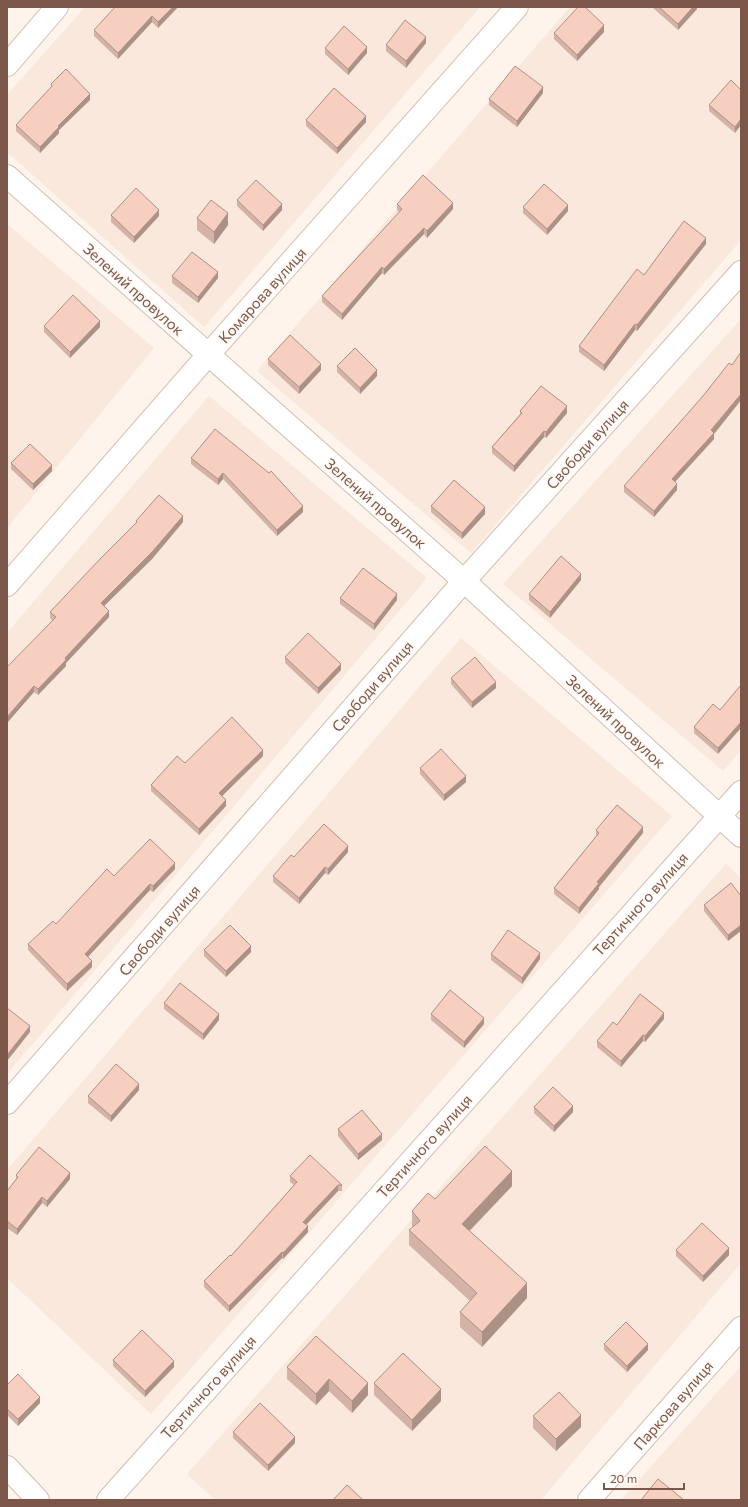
<svg xmlns="http://www.w3.org/2000/svg" width="748" height="1507" font-family="Commissioner,sans-serif">
  <rect width="100%" height="100%" fill="#fef4eb"/>
  <!-- residential -->
  <g fill="#f9e8db">
    <polygon points="85,7 480,7 204,327 7,152 7,95"/>
    <polygon points="570,7 741,7 741,240 471,553 257,371"/>
    <polygon points="7,224 154,348 7,528"/>
    <polygon points="741,319 741,750 723,771 503,584"/>
    <polygon points="209,396 427,578 7,1074 7,633"/>
    <polygon points="461,638 672,816 151,1414 7,1278 7,1170"/>
    <polygon points="726,864 741,878 741,1263 541,1500 215,1500 187,1474"/>
    <polygon points="741,1366 741,1500 621,1500"/>
  </g>
  <g fill="none" stroke-linecap="round" stroke-linejoin="round">
    <!-- street casing -->
    <g stroke="#d5bdb1" stroke-width="24">
      <g id="street">
        <polyline points="7,65 57,7"/>
        <polyline points="7,176 464,581 741,836"/>
        <polyline points="7,1103 464,581 741,272"/>
        <polyline points="7,1467 38,1500"/>
        <polyline points="108,1500 741,792"/>
        <polyline points="589,1500 741,1328"/>
      </g>
    </g>
    <!-- secondary casing -->
    <g stroke="#dabeb0" stroke-width="24">
      <polyline id="secondary" points="7,585 208,355 517,7"/>
    </g>
    <!-- street -->
    <use href="#street" stroke="#fff" stroke-width="22"/>
    <!-- secondary -->
    <use href="#secondary" stroke="#fff" stroke-width="22"/>
  </g>
  <!-- wall -->
  <g fill="#d4b2a5">
    <polygon points="178,7 158,28 152,22 118,59 94,36 94,30"/>
    <polygon points="652,7 697,7 697,9 678,30"/>
    <polygon points="604,32 577,61 554,39 554,33"/>
    <polygon points="426,43 406,68 386,51 386,45"/>
    <polygon points="325,48 367,53 348,75 325,54"/>
    <polygon points="51,84 90,100 59,130 59,133 40,153 16,131 16,125 51,88"/>
    <polygon points="741,90 735,133 709,111 709,105"/>
    <polygon points="543,93 517,127 489,105 489,99"/>
    <polygon points="306,120 366,122 337,154 306,126"/>
    <polygon points="237,200 282,210 263,231 237,206"/>
    <polygon points="397,204 453,209 427,238 424,234 384,275 382,273 342,320 322,302 322,296 399,212 397,210"/>
    <polygon points="523,207 568,211 547,235 523,213"/>
    <polygon points="111,215 159,216 134,243 111,222"/>
    <polygon points="197,218 228,225 214,244 197,230"/>
    <polygon points="706,244 637,331 635,330 604,371 579,352 579,346 644,275"/>
    <polygon points="172,276 218,278 198,303 172,283"/>
    <polygon points="44,326 100,327 70,358 44,332"/>
    <polygon points="741,352 741,400 714,434 714,439 675,482 677,490 654,517 624,492 624,486 732,365"/>
    <polygon points="268,359 321,370 299,394 268,365"/>
    <polygon points="337,366 377,376 360,394 337,372"/>
    <polygon points="520,411 567,413 546,438 544,437 514,472 492,453 492,447 520,414"/>
    <polygon points="215,429 303,512 277,536 223,479 218,485 191,464 191,458"/>
    <polygon points="11,463 52,471 33,490 11,469"/>
    <polygon points="431,506 485,514 462,539 431,512"/>
    <polygon points="136,521 183,522 152,559 104,606 109,617 66,663 66,666 38,695 34,692 7,723 52,620 50,618 50,612 136,524"/>
    <polygon points="581,580 550,618 529,600 529,594"/>
    <polygon points="340,598 397,600 374,630 340,604"/>
    <polygon points="285,657 341,670 318,694 285,663"/>
    <polygon points="451,678 496,688 472,708 451,684"/>
    <polygon points="720,710 718,754 694,733 694,727"/>
    <polygon points="263,756 222,796 226,806 199,835 151,791 151,785 185,763"/>
    <polygon points="420,768 466,782 444,801 420,774"/>
    <polygon points="596,830 643,833 599,887 599,889 579,914 554,894 554,888 596,836"/>
    <polygon points="348,852 328,875 325,873 299,904 273,882 273,876 294,857"/>
    <polygon points="175,869 153,892 150,890 88,957 92,967 67,991 28,950 28,944 56,924 114,876"/>
    <polygon points="731,883 728,941 704,911 704,905"/>
    <polygon points="204,950 251,952 226,977 204,956"/>
    <polygon points="491,954 540,959 522,984 491,960"/>
    <polygon points="164,1003 219,1020 203,1040 164,1009"/>
    <polygon points="431,1014 484,1024 464,1048 431,1020"/>
    <polygon points="664,1019 645,1042 643,1041 621,1067 597,1047 597,1041 617,1025"/>
    <polygon points="139,1090 111,1122 88,1103 88,1096"/>
    <polygon points="534,1107 573,1112 554,1132 534,1113"/>
    <polygon points="338,1129 382,1140 358,1160 338,1136"/>
    <polygon points="16,1175 70,1179 47,1207 42,1203 17,1235 7,1228 7,1191 16,1179"/>
    <polygon points="290,1176 342,1185 342,1191 338,1191 306,1225 308,1232 283,1259 282,1258 229,1312 204,1287 204,1281 231,1256 294,1185 290,1182"/>
    <polygon points="512,1186 470,1231 527,1298 482,1347 460,1327 460,1312 470,1301 409,1245 409,1230 413,1227 412,1226 412,1211 435,1199"/>
    <polygon points="676,1250 729,1255 703,1282 676,1256"/>
    <polygon points="316,1336 368,1395 352,1413 329,1391 316,1405 287,1379 287,1367"/>
    <polygon points="604,1344 648,1350 627,1372 604,1350"/>
    <polygon points="113,1360 174,1367 145,1397 113,1366"/>
    <polygon points="374,1383 441,1401 412,1431 374,1395"/>
    <polygon points="7,1385 40,1403 18,1426 7,1415"/>
    <polygon points="533,1416 581,1427 556,1451 533,1428"/>
    <polygon points="233,1432 295,1443 268,1471 233,1438"/>
  </g>
  <!-- shaded-wall -->
  <g fill="#ac9186">
    <polygon points="173,7 178,7 158,28 158,22"/>
    <polygon points="693,7 697,7 697,9 678,30 678,24"/>
    <polygon points="152,16 152,22 118,59 118,53"/>
    <polygon points="604,25 604,32 577,61 577,55"/>
    <polygon points="426,37 426,43 406,68 406,61"/>
    <polygon points="367,47 367,53 348,75 348,69"/>
    <polygon points="543,87 543,93 517,127 517,121"/>
    <polygon points="90,94 90,100 59,130 59,133 40,153 40,147 58,126"/>
    <polygon points="366,116 366,122 337,154 337,148"/>
    <polygon points="741,119 741,125 735,133 735,127"/>
    <polygon points="453,203 453,209 427,238 427,231"/>
    <polygon points="282,204 282,210 263,231 263,225"/>
    <polygon points="568,205 568,211 547,235 547,229"/>
    <polygon points="159,210 159,216 134,243 134,237"/>
    <polygon points="228,213 228,225 214,244 214,232"/>
    <polygon points="424,228 424,234 384,275 384,269"/>
    <polygon points="706,238 706,244 637,331 637,325"/>
    <polygon points="382,267 382,273 342,320 342,314"/>
    <polygon points="218,272 218,278 198,303 198,297"/>
    <polygon points="100,321 100,327 70,358 70,352"/>
    <polygon points="635,324 635,330 604,371 604,365"/>
    <polygon points="321,364 321,370 299,394 299,387"/>
    <polygon points="377,370 377,376 360,394 360,388"/>
    <polygon points="741,394 741,400 714,434 714,439 672,485 672,479"/>
    <polygon points="567,406 567,413 546,438 546,432"/>
    <polygon points="544,431 544,437 514,472 514,466"/>
    <polygon points="52,465 52,471 33,490 33,484"/>
    <polygon points="223,473 223,479 218,485 218,479"/>
    <polygon points="677,484 677,490 654,517 654,511"/>
    <polygon points="303,506 303,512 277,536 277,530"/>
    <polygon points="485,507 485,514 462,539 462,533"/>
    <polygon points="183,516 183,522 152,559 101,609 101,603"/>
    <polygon points="581,574 581,580 550,618 550,612"/>
    <polygon points="397,594 397,600 374,630 374,624"/>
    <polygon points="109,611 109,617 66,663 66,666 38,695 38,689 65,658"/>
    <polygon points="341,664 341,670 318,694 318,688"/>
    <polygon points="496,682 496,688 472,708 472,702"/>
    <polygon points="34,686 34,692 7,723 7,717"/>
    <polygon points="741,722 741,728 718,754 718,748"/>
    <polygon points="263,750 263,756 219,799 219,793"/>
    <polygon points="466,776 466,782 444,801 444,795"/>
    <polygon points="226,800 226,806 199,835 199,829"/>
    <polygon points="643,827 643,833 599,887 599,889 579,914 579,908 597,882"/>
    <polygon points="348,846 348,852 328,875 328,869"/>
    <polygon points="175,863 175,869 153,892 153,886"/>
    <polygon points="325,867 325,873 299,904 299,898"/>
    <polygon points="150,884 150,890 85,960 85,954"/>
    <polygon points="741,925 741,931 728,941 728,935"/>
    <polygon points="251,946 251,952 226,977 226,971"/>
    <polygon points="540,953 540,959 522,984 522,978"/>
    <polygon points="92,961 92,967 67,991 67,984"/>
    <polygon points="664,1013 664,1019 645,1042 645,1036"/>
    <polygon points="219,1014 219,1020 203,1040 203,1034"/>
    <polygon points="484,1018 484,1024 464,1048 464,1042"/>
    <polygon points="30,1026 30,1032 7,1061 7,1055"/>
    <polygon points="643,1035 643,1041 621,1067 621,1061"/>
    <polygon points="139,1084 139,1090 111,1122 111,1116"/>
    <polygon points="573,1106 573,1112 554,1132 554,1126"/>
    <polygon points="382,1134 382,1140 358,1160 358,1154"/>
    <polygon points="512,1171 512,1186 462,1238 462,1224"/>
    <polygon points="70,1173 70,1179 47,1207 47,1201"/>
    <polygon points="338,1185 338,1191 303,1228 303,1222"/>
    <polygon points="42,1197 42,1203 17,1235 17,1229"/>
    <polygon points="308,1226 308,1232 283,1259 283,1253"/>
    <polygon points="729,1248 729,1255 703,1282 703,1276"/>
    <polygon points="282,1252 282,1258 229,1312 229,1306"/>
    <polygon points="527,1283 527,1298 482,1347 482,1332"/>
    <polygon points="648,1344 648,1350 627,1372 627,1366"/>
    <polygon points="174,1361 174,1367 145,1397 145,1391"/>
    <polygon points="329,1379 329,1391 316,1405 316,1394"/>
    <polygon points="368,1383 368,1395 352,1413 352,1401"/>
    <polygon points="441,1389 441,1401 412,1431 412,1420"/>
    <polygon points="40,1397 40,1403 18,1426 18,1419"/>
    <polygon points="581,1415 581,1427 556,1451 556,1439"/>
    <polygon points="295,1437 295,1443 268,1471 268,1465"/>
  </g>
  <!-- building -->
  <g fill="#f6cfc0" stroke="#ac9186">
    <polygon points="115,7 173,7 158,22 152,16 118,53 94,30"/>
    <polygon points="578,7 585,7 604,25 577,55 554,33"/>
    <polygon points="659,7 693,7 678,24"/>
    <polygon points="405,20 426,37 406,61 386,45"/>
    <polygon points="344,26 367,47 348,69 325,48"/>
    <polygon points="515,66 543,87 517,121 489,99"/>
    <polygon points="66,69 90,94 58,126 59,127 40,147 16,125 52,86 51,84"/>
    <polygon points="731,80 741,90 741,119 735,127 709,105"/>
    <polygon points="334,88 366,116 337,148 306,120"/>
    <polygon points="423,175 453,203 427,231 424,228 384,269 382,267 342,314 322,296 402,209 397,204"/>
    <polygon points="256,180 282,204 263,225 237,200"/>
    <polygon points="544,184 568,205 547,229 523,207"/>
    <polygon points="136,188 159,210 134,237 111,215"/>
    <polygon points="211,200 228,213 214,232 197,218"/>
    <polygon points="684,221 706,238 637,325 635,324 604,365 579,346 637,269 644,275"/>
    <polygon points="192,252 218,272 198,297 172,276"/>
    <polygon points="73,295 100,321 70,352 44,326"/>
    <polygon points="290,335 321,364 299,387 268,359"/>
    <polygon points="355,348 377,370 360,388 337,366"/>
    <polygon points="741,352 741,394 711,430 714,433 672,479 677,484 654,511 624,486 703,396 729,363 732,365"/>
    <polygon points="541,386 567,406 546,432 544,431 514,466 492,447 522,413 520,411"/>
    <polygon points="215,429 269,473 271,471 303,506 277,530 223,473 218,479 191,458"/>
    <polygon points="30,444 52,465 33,484 11,463"/>
    <polygon points="454,480 485,507 462,533 431,506"/>
    <polygon points="159,495 183,516 152,552 101,603 109,611 65,658 66,660 38,689 34,686 7,717 7,667 56,617 50,612 100,559 137,522 136,521"/>
    <polygon points="561,556 581,574 550,612 529,594"/>
    <polygon points="363,568 397,594 374,624 340,598"/>
    <polygon points="308,633 341,664 318,688 285,657"/>
    <polygon points="475,657 496,682 472,702 451,678"/>
    <polygon points="741,685 741,722 718,748 694,727 713,704 720,710"/>
    <polygon points="232,717 263,750 219,793 226,800 199,829 151,785 177,756 185,763"/>
    <polygon points="441,749 466,776 444,795 420,768"/>
    <polygon points="617,805 643,827 597,882 599,883 579,908 554,888 599,833 596,830"/>
    <polygon points="324,824 348,846 328,869 325,867 299,898 273,876 291,855 294,857"/>
    <polygon points="150,839 175,863 153,886 150,884 85,954 92,961 67,984 28,944 53,921 56,924 107,869 114,876"/>
    <polygon points="731,883 741,896 741,925 728,935 704,905"/>
    <polygon points="230,925 251,946 226,971 204,950"/>
    <polygon points="508,930 540,953 522,978 491,954"/>
    <polygon points="180,983 219,1014 203,1034 164,1003"/>
    <polygon points="450,990 484,1018 464,1042 431,1014"/>
    <polygon points="640,994 664,1013 645,1036 643,1035 621,1061 597,1041 613,1022 617,1025"/>
    <polygon points="7,1008 30,1026 7,1055"/>
    <polygon points="116,1064 139,1084 111,1116 88,1096"/>
    <polygon points="553,1087 573,1106 554,1126 534,1107"/>
    <polygon points="362,1110 382,1134 358,1154 338,1129"/>
    <polygon points="485,1146 512,1171 462,1224 527,1283 482,1332 460,1312 477,1293 409,1230 420,1221 412,1211 428,1193 435,1199"/>
    <polygon points="39,1147 70,1173 47,1201 42,1197 17,1229 7,1221 7,1191 18,1177 16,1175"/>
    <polygon points="310,1155 342,1185 338,1185 303,1222 308,1226 283,1253 282,1252 229,1306 204,1281 230,1255 231,1256 297,1182 290,1176"/>
    <polygon points="702,1223 729,1248 703,1276 676,1250"/>
    <polygon points="626,1322 648,1344 627,1366 604,1344"/>
    <polygon points="142,1330 174,1361 145,1391 113,1360"/>
    <polygon points="316,1336 368,1383 352,1401 329,1379 316,1394 287,1367"/>
    <polygon points="403,1353 441,1389 412,1420 374,1383"/>
    <polygon points="18,1374 40,1397 18,1419 7,1409 7,1385"/>
    <polygon points="559,1392 581,1415 556,1439 533,1416"/>
    <polygon points="260,1403 295,1437 268,1465 233,1432"/>
    <polygon points="658,1479 684,1500 641,1500"/>
    <polygon points="347,1485 363,1500 333,1500"/>
  </g>
  <g text-anchor="middle" dominant-baseline="central" stroke-width="3" stroke-linejoin="round" paint-order="stroke">
    <!-- street labels -->
    <g font-size="15" fill="#7d564a" stroke="#fff9f3">
      <text transform="translate(134 289) rotate(42)">Зелений провулок</text>
      <text transform="translate(262 295) rotate(-48)">Комарова вулиця</text>
      <text transform="translate(587 444) rotate(-48)">Свободи вулиця</text>
      <text transform="translate(376 503) rotate(41)">Зелений провулок</text>
      <text transform="translate(372 686) rotate(-49)">Свободи вулиця</text>
      <text transform="translate(616 721) rotate(43)">Зелений провулок</text>
      <text transform="translate(640 904) rotate(-48)">Тертичного вулиця</text>
      <text transform="translate(159 930) rotate(-49)">Свободи вулиця</text>
      <text transform="translate(424 1146) rotate(-48)">Тертичного вулиця</text>
      <text transform="translate(208 1387) rotate(-48)">Тертичного вулиця</text>
      <text transform="translate(673 1405) rotate(-49)">Паркова вулиця</text>
    </g>
  </g>
  <!-- border -->
  <rect width="748" height="1507" fill="none" stroke="#7d564a" stroke-width="16"/>
  <!-- scale -->
  <path d="M604 1483v6h80v-6" fill="none" stroke="#7d564a" stroke-width="2"/>
  <text x="610" y="1483" font-size="12" fill="#7d564a" stroke="#fff9f3" stroke-width="3" paint-order="stroke">20 m</text>
</svg>
